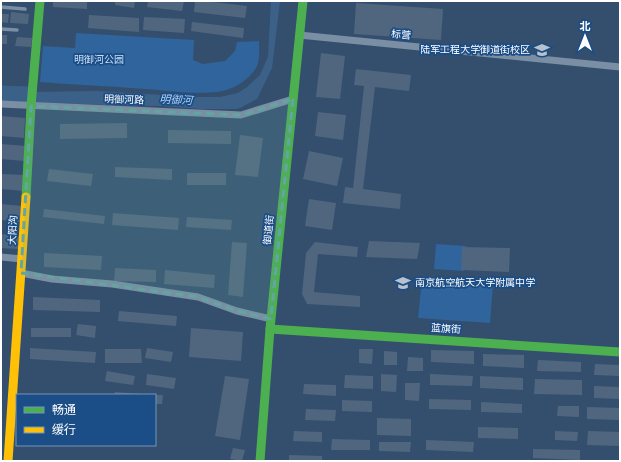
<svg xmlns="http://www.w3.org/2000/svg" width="621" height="462" font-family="'Nunito Sans','Noto Sans SC',sans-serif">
  <rect width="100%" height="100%" fill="#344e6e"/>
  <!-- green -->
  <g fill="#2f649d">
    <path d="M76 33 194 40 193 60 203 64 225 61 235 51 237 42 259 41C259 49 260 58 257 66 253 75 239 86 229 89 209 97 166 90 144 89 109 86 75 85 40 82L43 46 75 48Z"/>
    <polygon points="436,244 466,246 464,271 434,269"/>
    <polygon points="422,279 493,284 490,323 418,318"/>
  </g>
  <!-- water -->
  <polygon fill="#3c6189" points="271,1 280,1 272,68 257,99 240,108 236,109 202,109 161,106 106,105 1,101 1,91 32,92 96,91 196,97 220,97 238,93 247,87 260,75 268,57"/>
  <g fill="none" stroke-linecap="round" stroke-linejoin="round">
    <!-- river -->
    <polyline stroke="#3c6189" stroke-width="11" points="1,91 28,92"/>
  </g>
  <!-- building -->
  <g fill="#50667e">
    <polygon points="53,1 87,1 87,9 53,7"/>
    <polygon points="115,1 135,1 134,8 115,5"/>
    <polygon points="148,1 184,1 182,11 147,7"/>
    <polygon points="195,1 204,1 247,6 245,18 194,12"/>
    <polygon points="356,3 443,9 441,40 354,34"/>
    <polygon points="11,12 29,14 28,24 10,23"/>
    <polygon points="1,14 9,14 8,23 1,22"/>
    <polygon points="89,15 139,18 139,32 88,28"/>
    <polygon points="144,17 185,19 184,33 143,30"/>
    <polygon points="192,22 244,28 243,38 191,31"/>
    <rect x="1" y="35" width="6" height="9"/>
    <polygon points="17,37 32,38 31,47 15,46"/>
    <polygon points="321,53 345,56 340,99 316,97"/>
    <polygon points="356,69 411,75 409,91 375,87 363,189 401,194 400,209 343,203 345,187 353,188 364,86 354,85"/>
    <polygon points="318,112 346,115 343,140 315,136"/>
    <polygon points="1,116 25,118 24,138 1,136"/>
    <polygon points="127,123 127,138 60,139 60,124"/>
    <polygon points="168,130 231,131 231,144 168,143"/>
    <polygon points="240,135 263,138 258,177 235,175"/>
    <polygon points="1,144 26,146 24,161 1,159"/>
    <polygon points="309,151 343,158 337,186 303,179"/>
    <polygon points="115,167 172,169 172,180 115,177"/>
    <polygon points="49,169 93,174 91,186 47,181"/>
    <rect x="187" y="173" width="39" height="12"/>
    <polygon points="1,174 25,175 24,191 1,189"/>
    <polygon points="309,199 336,203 332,230 305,226"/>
    <polygon points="1,204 22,206 21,222 1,220"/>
    <polygon points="44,209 105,216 104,224 43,217"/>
    <polygon points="113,213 179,218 178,230 112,225"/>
    <polygon points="187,217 232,220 231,230 186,227"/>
    <polygon points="1,234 19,236 18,249 1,248"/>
    <polygon points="369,241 420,243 417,259 366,257"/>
    <polygon points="232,242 247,243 243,297 228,295"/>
    <polygon points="315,242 358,247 357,257 318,254 314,292 360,296 360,307 307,304 302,294 306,253"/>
    <polygon points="462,247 510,248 509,272 461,270"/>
    <polygon points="44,253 102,256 101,270 44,267"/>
    <polygon points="115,268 156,270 156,282 114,281"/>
    <polygon points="165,270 215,275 214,288 164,284"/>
    <polygon points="33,297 100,300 100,312 33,310"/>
    <polygon points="119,311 177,316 176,326 118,321"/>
    <polygon points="78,324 96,326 95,338 76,335"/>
    <rect x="31" y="328" width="40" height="9"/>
    <polygon points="191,328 243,332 241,361 189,357"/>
    <polygon points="30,348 96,352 95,363 30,359"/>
    <polygon points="147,348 173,352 171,362 145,358"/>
    <polygon points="105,349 141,349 142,363 105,363"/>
    <polygon points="359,349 373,349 372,364 359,363"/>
    <polygon points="431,350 474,351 474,364 431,362"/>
    <polygon points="384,351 397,352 397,365 384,365"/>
    <polygon points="483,354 524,355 524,368 483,366"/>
    <polygon points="408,357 423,358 423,371 407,371"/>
    <polygon points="538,360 581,362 581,372 537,371"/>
    <polygon points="595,364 620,365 620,376 594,375"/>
    <polygon points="107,371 135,376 133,385 105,381"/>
    <polygon points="147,374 176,378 174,389 146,385"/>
    <polygon points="381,374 397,375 396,392 381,391"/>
    <polygon points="430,374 473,376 472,386 430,385"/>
    <polygon points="345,375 373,376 373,389 344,388"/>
    <polygon points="225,376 249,379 240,440 215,436"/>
    <polygon points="480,376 523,378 523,390 480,388"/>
    <polygon points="535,379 582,380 582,395 534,394"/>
    <polygon points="405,383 420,383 419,401 405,400"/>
    <polygon points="304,384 336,385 336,396 303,394"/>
    <polygon points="594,386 620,387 620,399 594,398"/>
    <polygon points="115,392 143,394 143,395 114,395"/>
    <polygon points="155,395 163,395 162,404 155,404"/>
    <polygon points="429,399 471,400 471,410 429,409"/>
    <polygon points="342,400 372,401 372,412 342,411"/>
    <polygon points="481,402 522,404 522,413 481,412"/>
    <polygon points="558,406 579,406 579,417 557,416"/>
    <polygon points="587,407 620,408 620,420 587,419"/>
    <polygon points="306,409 336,410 335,421 305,420"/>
    <polygon points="377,418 411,419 411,436 377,435"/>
    <polygon points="478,427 518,428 518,439 478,438"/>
    <polygon points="294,431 322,432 322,442 293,441"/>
    <polygon points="555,431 578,432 577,441 555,440"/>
    <polygon points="588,431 620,432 620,446 587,445"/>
    <polygon points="332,439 370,440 370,450 331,450"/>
    <polygon points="426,440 474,442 473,452 426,450"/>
    <polygon points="379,442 411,442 410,452 379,451"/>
    <polygon points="233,448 245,450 242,461 230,459"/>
    <polygon points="533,449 580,450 580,460 533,458"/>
    <polygon points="289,455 322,456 322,461 289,461"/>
  </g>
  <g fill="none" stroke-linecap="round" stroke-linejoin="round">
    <!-- lane -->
    <g stroke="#7a8ea4" stroke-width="3.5">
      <polyline points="1,7 25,9"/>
      <polyline points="1,29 17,30"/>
    </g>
    <!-- street -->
    <g stroke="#7a8ea4" stroke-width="7">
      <polyline points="299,35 620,67"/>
      <polyline points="1,104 241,115 293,99"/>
      <polyline points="1,257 22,259"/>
      <polyline points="21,273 52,279 112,284 198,297 237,311 271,319"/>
    </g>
    <!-- fast -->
    <g stroke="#4caf50" stroke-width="9">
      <polyline points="26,197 31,106 40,1"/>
      <polyline points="270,329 620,352"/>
      <polyline points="260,461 270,329 303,1"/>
    </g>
    <!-- slow -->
    <polyline stroke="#ffc107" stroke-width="9" points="8,461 26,197"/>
  </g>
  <!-- marked area -->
  <path fill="#63a6a1" fill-opacity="0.2" stroke="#63a6a1" stroke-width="3" stroke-dasharray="8 5" stroke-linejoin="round" d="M293 99 271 319 237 311 198 297 21 273 31 106 241 115Z"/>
  <!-- icons -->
  <defs>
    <g id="university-bare" transform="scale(1.2)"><path d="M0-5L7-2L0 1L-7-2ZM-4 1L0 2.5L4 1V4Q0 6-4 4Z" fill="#b8c1cc" stroke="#1b4d86" stroke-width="2.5" paint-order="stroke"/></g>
    <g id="school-bare" transform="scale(1.2)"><path d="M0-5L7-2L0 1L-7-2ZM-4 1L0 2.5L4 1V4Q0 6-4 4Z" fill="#b8c1cc" stroke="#1b4d86" stroke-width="2.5" paint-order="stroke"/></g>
  </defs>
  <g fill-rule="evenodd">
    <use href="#university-bare" x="542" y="50"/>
    <use href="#school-bare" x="403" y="283"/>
  </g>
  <g text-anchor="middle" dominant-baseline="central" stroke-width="3.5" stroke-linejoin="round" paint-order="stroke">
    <!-- street labels -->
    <g font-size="10" fill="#fff" stroke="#1b4d86">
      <text transform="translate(401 35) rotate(6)">标营</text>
      <text transform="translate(124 100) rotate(2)">明御河路</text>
      <text transform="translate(13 230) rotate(-87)">大阳沟</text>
      <text transform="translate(269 230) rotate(-84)">御道街</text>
      <text transform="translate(446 329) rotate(4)">蓝旗街</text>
    </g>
    <!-- poi labels -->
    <g font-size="10" fill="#fff" stroke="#1b4d86" text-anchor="end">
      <text x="530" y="50">陆军工程大学御道街校区</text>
      <text x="415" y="283" text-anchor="start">南京航空航天大学附属中学</text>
    </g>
    <!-- park labels -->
    <g font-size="10" fill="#c7dff9" stroke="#1b4d86">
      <text x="99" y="60">明御河公园</text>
    </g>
    <!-- water labels -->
    <g font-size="11" font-style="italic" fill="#add0f3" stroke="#1b4d86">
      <text transform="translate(176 100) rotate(3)">明御河</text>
    </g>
  </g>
  <!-- border -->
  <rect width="621" height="462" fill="none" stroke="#ffffff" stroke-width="4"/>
  <!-- legend -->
  <rect x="16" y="394" width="140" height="52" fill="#1b4d86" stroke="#7694b6"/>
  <rect x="24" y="407" width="20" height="6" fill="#4caf50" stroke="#7694b6"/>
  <text x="52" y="414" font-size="12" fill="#ffffff">畅通</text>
  <rect x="24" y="427" width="20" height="6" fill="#ffc107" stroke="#7694b6"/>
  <text x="52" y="434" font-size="12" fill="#ffffff">缓行</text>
  <!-- north arrow -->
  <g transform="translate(585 36)" stroke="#1b4d86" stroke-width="3" paint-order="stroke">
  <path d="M0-3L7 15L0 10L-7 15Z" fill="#ffffff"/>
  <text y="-6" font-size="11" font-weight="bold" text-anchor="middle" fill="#ffffff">北</text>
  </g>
</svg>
